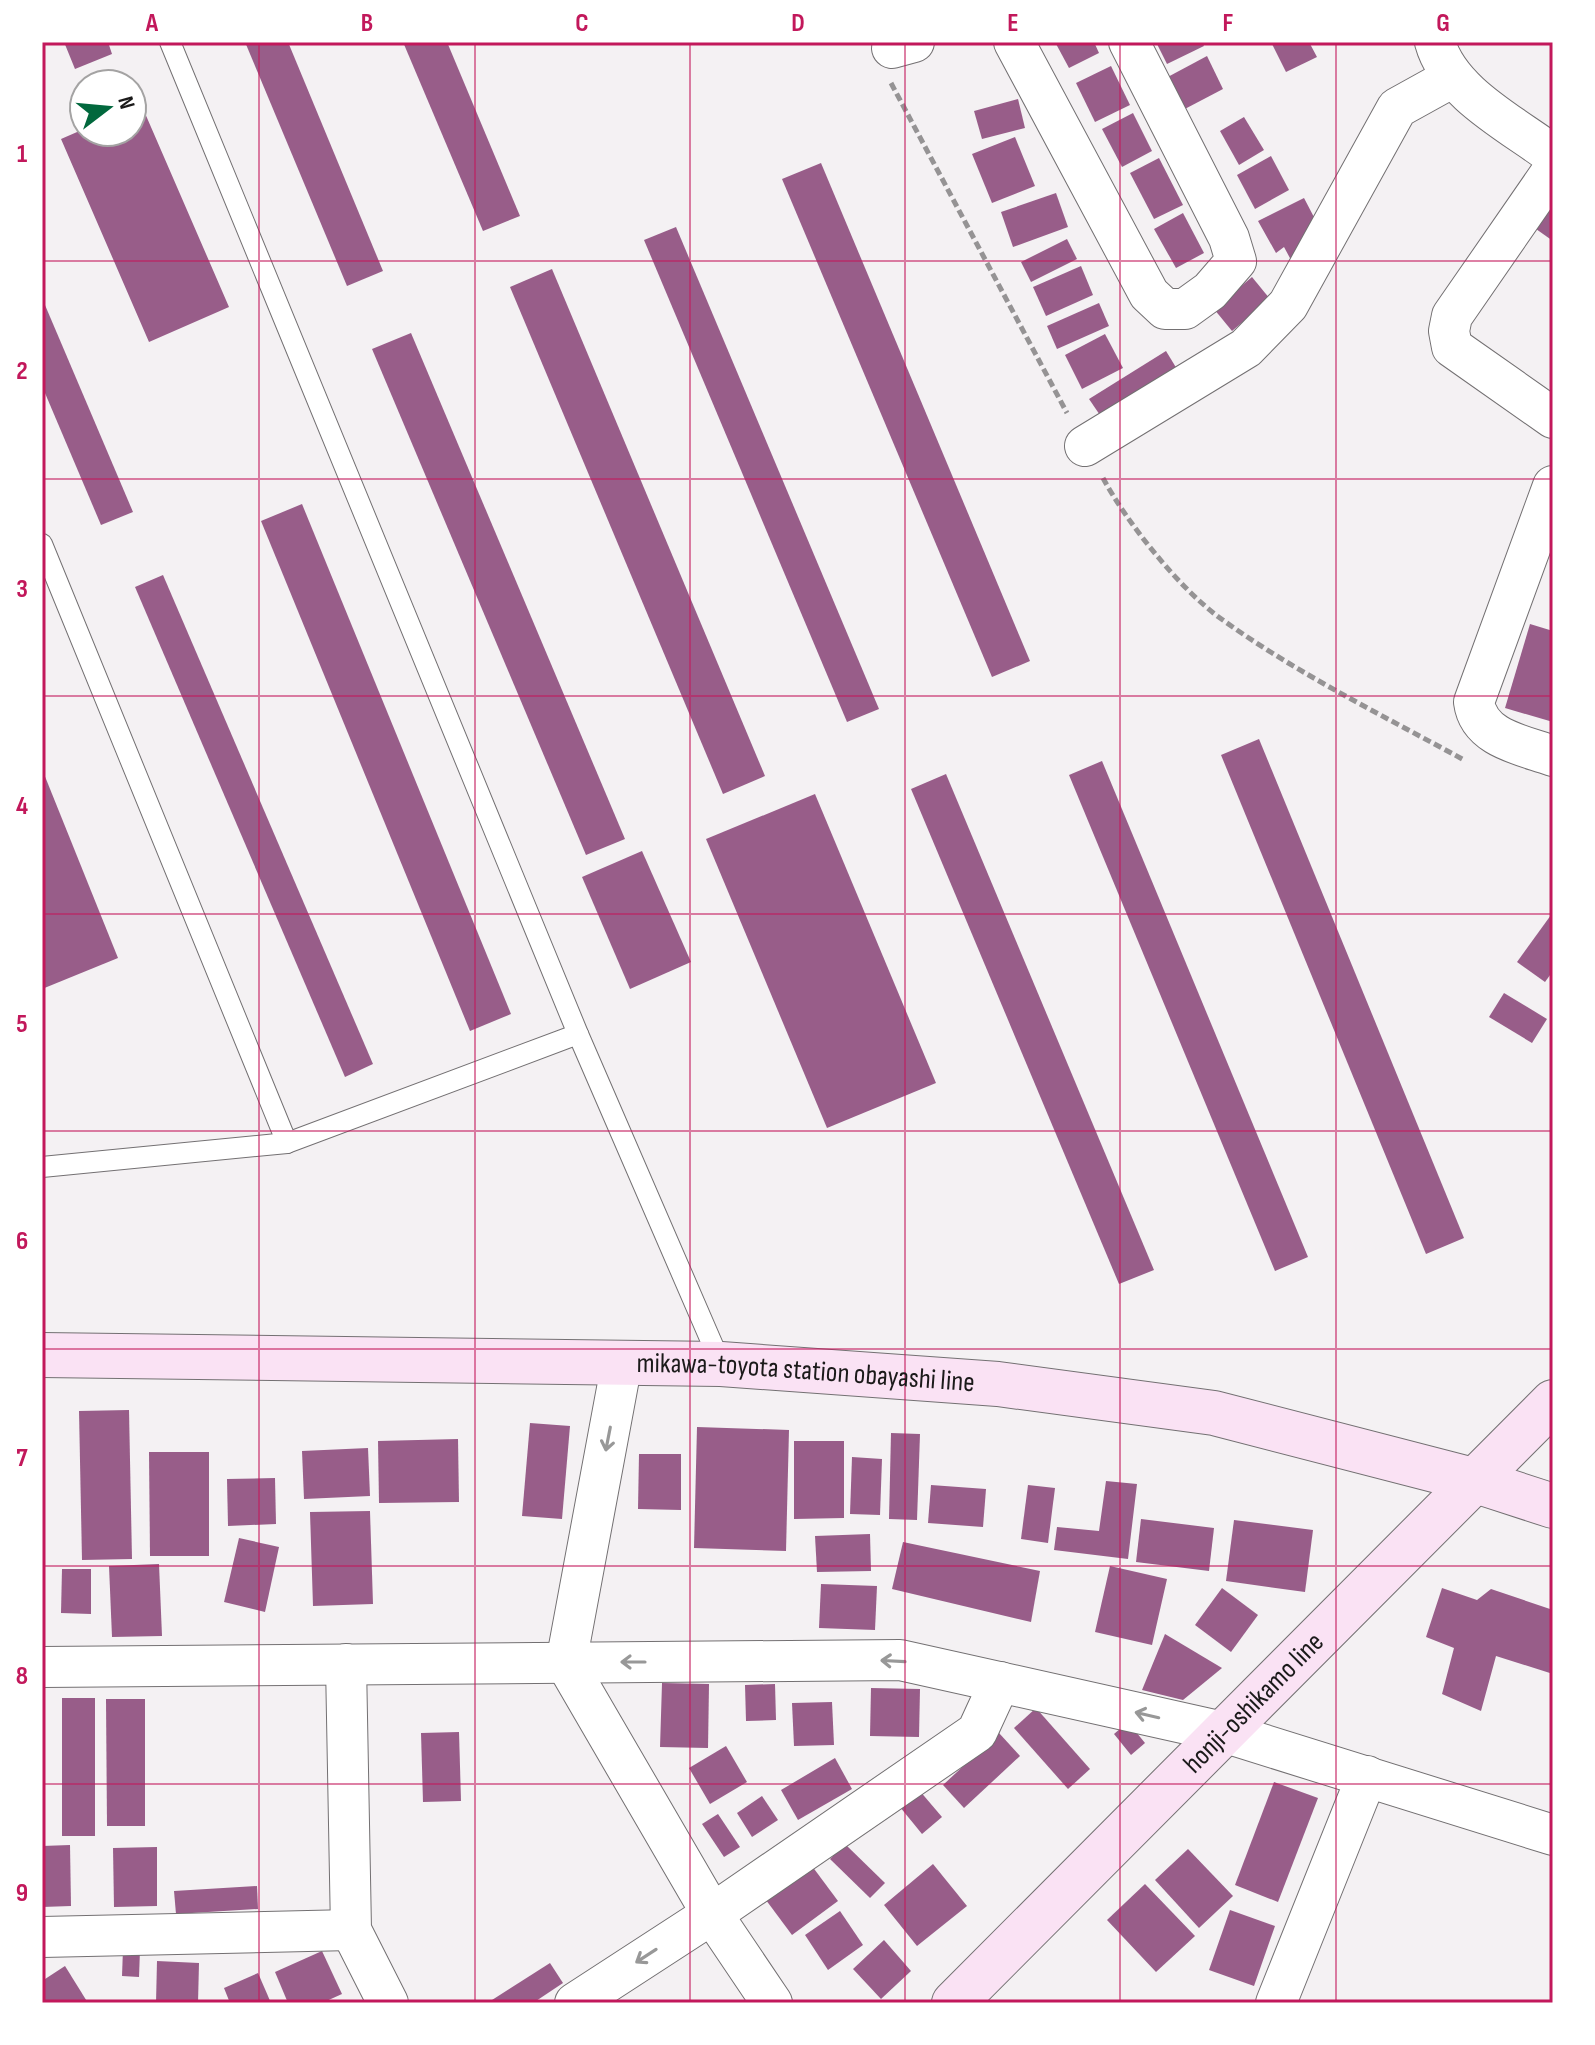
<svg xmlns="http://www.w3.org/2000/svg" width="1595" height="2045" font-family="'Sofia Sans Condensed',sans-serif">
  <rect width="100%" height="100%" fill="#f4f1f3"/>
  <!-- building -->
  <g fill="#985d89">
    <polygon points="64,42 108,42 112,54 75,69"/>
    <polygon points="245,42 288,42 383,271 347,286"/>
    <polygon points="403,42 447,42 520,216 483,231"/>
    <polygon points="1055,42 1094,42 1099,53 1069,68"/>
    <polygon points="1156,42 1202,42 1204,46 1167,64"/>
    <polygon points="1271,42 1309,42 1317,57 1286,72"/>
    <polygon points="1207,56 1223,89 1181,111 1164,79"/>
    <polygon points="1111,66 1130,105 1095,122 1076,83"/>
    <polygon points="1018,99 1025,128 982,139 974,111"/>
    <polygon points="141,104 229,307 149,342 61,139 84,129 132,132 132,108"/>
    <polygon points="1133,113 1152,151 1122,167 1102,129"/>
    <polygon points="1244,117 1264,150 1239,165 1220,131"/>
    <polygon points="1015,137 1035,186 992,203 972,154"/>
    <polygon points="1271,156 1289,190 1255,209 1237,175"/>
    <polygon points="1159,158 1183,205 1154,219 1130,173"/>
    <polygon points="821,163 1030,661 992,677 782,179"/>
    <polygon points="1056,193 1068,227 1013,247 1001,212"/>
    <polygon points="1304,198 1316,221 1291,260 1284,247 1276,253 1258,221"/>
    <polygon points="1553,204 1553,241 1536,229"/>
    <polygon points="1183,213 1204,253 1176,268 1154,229"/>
    <polygon points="676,227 879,709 847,722 644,240"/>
    <polygon points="1067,239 1077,259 1031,282 1021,262"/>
    <polygon points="1081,266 1093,295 1046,316 1033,287"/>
    <polygon points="552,269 765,776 723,794 510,287"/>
    <polygon points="1252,277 1270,299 1232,331 1214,309"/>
    <polygon points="42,298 133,512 101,525 42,386"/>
    <polygon points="1099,303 1109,326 1057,349 1047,326"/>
    <polygon points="411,333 625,839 586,855 372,349"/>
    <polygon points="1105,334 1123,368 1082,389 1065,355"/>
    <polygon points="1166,351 1180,374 1104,421 1089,399"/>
    <polygon points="302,504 511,1014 470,1031 261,521"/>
    <polygon points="163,575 373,1064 345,1077 135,587"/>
    <polygon points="1530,624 1553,631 1553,722 1505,708"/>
    <polygon points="1259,739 1464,1238 1426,1254 1221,755"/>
    <polygon points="1102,761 1308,1257 1275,1271 1069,775"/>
    <polygon points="42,769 118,958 42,989"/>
    <polygon points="946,774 1154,1270 1119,1284 911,789"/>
    <polygon points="815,794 936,1083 827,1128 706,839"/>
    <polygon points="642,851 691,962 630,989 582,877"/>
    <polygon points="1551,915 1553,971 1545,982 1517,962"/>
    <polygon points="1504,993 1547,1019 1532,1043 1489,1017"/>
    <polygon points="129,1410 132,1559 82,1560 79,1411"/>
    <polygon points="530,1423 570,1426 562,1519 522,1516"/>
    <polygon points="697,1427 789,1430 786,1551 694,1548"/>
    <polygon points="891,1433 920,1434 917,1520 889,1519"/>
    <polygon points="458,1439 459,1502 379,1503 378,1441"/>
    <polygon points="794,1441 844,1441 844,1518 794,1519"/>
    <polygon points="368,1448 370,1496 304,1499 302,1451"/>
    <polygon points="149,1452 209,1452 209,1556 150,1556"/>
    <polygon points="639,1454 681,1454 681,1510 638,1509"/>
    <polygon points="852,1457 882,1459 880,1515 850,1514"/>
    <polygon points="275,1478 276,1524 228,1526 227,1479"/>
    <polygon points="1106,1481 1137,1484 1128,1559 1054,1550 1057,1527 1099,1531"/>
    <polygon points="931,1485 986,1489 983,1527 928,1523"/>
    <polygon points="1028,1485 1055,1488 1048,1543 1021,1539"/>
    <polygon points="370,1511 373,1604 313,1606 310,1512"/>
    <polygon points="1141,1519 1214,1528 1209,1571 1136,1562"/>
    <polygon points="1234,1520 1313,1530 1305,1592 1226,1581"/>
    <polygon points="870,1534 871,1571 817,1572 815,1536"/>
    <polygon points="239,1538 279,1547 265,1612 224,1602"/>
    <polygon points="903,1542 1040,1571 1031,1622 892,1589"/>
    <polygon points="159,1564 162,1636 112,1637 109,1566"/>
    <polygon points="1110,1566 1167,1579 1152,1645 1095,1632"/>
    <polygon points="62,1569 91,1569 91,1614 61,1613"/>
    <polygon points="821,1584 877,1586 875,1630 819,1628"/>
    <polygon points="1222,1588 1258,1615 1231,1652 1195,1625"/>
    <polygon points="1442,1588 1477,1600 1491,1589 1553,1610 1553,1674 1496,1656 1481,1711 1442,1694 1454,1648 1426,1637"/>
    <polygon points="1165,1634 1222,1668 1183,1700 1142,1690"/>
    <polygon points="662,1683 709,1684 708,1748 660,1747"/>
    <polygon points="775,1684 776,1720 746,1721 745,1685"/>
    <polygon points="871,1688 920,1689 919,1737 870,1736"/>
    <rect x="62" y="1698" width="33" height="138"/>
    <polygon points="106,1699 145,1699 145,1826 107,1826"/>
    <polygon points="832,1702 834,1745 794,1746 792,1703"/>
    <polygon points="1036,1708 1090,1769 1068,1789 1014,1728"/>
    <polygon points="1128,1722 1145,1743 1131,1755 1114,1734"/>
    <polygon points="459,1732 461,1801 423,1802 421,1733"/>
    <polygon points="999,1733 1020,1756 964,1808 943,1785"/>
    <polygon points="726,1746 747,1782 710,1804 689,1768"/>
    <polygon points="835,1758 852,1789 798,1820 781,1790"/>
    <polygon points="1274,1782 1318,1798 1278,1902 1235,1885"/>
    <polygon points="919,1790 942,1817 922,1834 900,1807"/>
    <polygon points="762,1796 778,1820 752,1837 737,1813"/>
    <polygon points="718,1814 740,1847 724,1857 702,1824"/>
    <polygon points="845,1844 885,1883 870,1898 830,1859"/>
    <polygon points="70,1845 71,1906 42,1907 42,1846"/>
    <polygon points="157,1847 157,1906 114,1907 113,1848"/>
    <polygon points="1188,1849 1233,1896 1199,1928 1155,1880"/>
    <polygon points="809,1862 838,1901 792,1935 763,1896"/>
    <polygon points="933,1864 967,1906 917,1946 884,1905"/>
    <polygon points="1145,1884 1195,1936 1156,1972 1107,1920"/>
    <polygon points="257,1886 258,1909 176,1914 174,1891"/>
    <polygon points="1230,1910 1275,1926 1254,1986 1209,1970"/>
    <polygon points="840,1911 863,1945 828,1970 805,1935"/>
    <polygon points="884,1940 911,1971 881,1999 853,1969"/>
    <polygon points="123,1949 140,1950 139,1977 122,1976"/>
    <polygon points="322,1951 342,1994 322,2003 288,2003 275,1972"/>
    <polygon points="157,1961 199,1963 198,2003 156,2003"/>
    <polygon points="550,1963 563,1983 533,2003 494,2003 492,2000"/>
    <polygon points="65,1966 88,2003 42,2003 42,1981"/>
    <polygon points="258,1973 271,2003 230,2003 224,1988"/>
  </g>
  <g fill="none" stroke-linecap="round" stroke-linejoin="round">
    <!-- service casing -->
    <g stroke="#737072" stroke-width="22">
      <g id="service">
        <polyline points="170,42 578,1034 721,1364"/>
        <polyline points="42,544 287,1143"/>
        <polyline points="42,1167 287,1143 578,1034"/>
      </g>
    </g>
    <!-- minor casing -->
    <g stroke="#737072" stroke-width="42">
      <g id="minor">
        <polyline points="893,42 892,48 914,42"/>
        <polyline points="1014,42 1149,294 1165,309 1185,309 1210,291 1236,261 1229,238 1129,42"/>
        <path d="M1435 42C1449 93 1512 124 1553 155"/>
        <polyline points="1553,170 1452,316 1449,331 1452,347 1553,418"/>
        <polyline points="1085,446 1246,348 1288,305 1397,108 1453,77"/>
        <path d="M1553 486 1474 702C1479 739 1523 745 1553 756"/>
        <polyline points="622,1362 566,1663 712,1914 772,2003"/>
        <polyline points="346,1664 351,1930 388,2003"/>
        <polyline points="42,1667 900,1660 1223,1732 1553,1835"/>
        <polyline points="42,1937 351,1930"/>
        <polyline points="575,2003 712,1914 977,1732 1000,1682"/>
        <polyline points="1276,2003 1367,1776"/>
      </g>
    </g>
    <!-- secondary casing -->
    <g stroke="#737072" stroke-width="46">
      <g id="secondary">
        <path id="s1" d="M42 1355 721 1364 998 1384 1214 1413 1473 1480 1553 1506"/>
        <path id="s2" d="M954 2003 1553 1402"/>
      </g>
    </g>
    <!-- path -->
    <g stroke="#959394" stroke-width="5" stroke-dasharray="8 4" stroke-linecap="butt">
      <polyline points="891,83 1067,413"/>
      <path d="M1103 478C1127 523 1179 588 1220 618 1296 673 1382 715 1464 760"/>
    </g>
    <!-- service -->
    <use href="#service" stroke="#fff" stroke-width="20"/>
    <!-- minor -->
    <use href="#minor" stroke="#fff" stroke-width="40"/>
    <!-- secondary -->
    <use href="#secondary" stroke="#fae2f4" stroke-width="44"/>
  </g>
  <!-- one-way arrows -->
  <defs><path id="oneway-shaft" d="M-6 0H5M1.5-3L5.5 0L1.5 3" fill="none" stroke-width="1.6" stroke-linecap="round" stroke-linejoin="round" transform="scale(2)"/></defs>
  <g stroke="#989898">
    <use href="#oneway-shaft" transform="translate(608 1439) rotate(101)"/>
    <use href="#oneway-shaft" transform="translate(893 1661) rotate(-177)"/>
    <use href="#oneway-shaft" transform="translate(633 1662) rotate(180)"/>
    <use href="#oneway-shaft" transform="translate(1147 1715) rotate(-167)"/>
    <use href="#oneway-shaft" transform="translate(646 1956) rotate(147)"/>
  </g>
  <!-- grid -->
  <path fill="none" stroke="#c2185b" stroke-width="2" stroke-opacity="0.55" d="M259 42V2003M475 42V2003M690 42V2003M905 42V2003M1120 42V2003M1336 42V2003M42 261H1553M42 479H1553M42 696H1553M42 914H1553M42 1131H1553M42 1349H1553M42 1566H1553M42 1784H1553"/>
  <g text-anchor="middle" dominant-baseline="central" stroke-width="6" stroke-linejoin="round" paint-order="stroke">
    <!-- street labels -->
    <g font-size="28" fill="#1b1a1a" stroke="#fff">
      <text stroke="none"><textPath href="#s1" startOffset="764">mikawa-toyota station obayashi line</textPath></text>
      <text stroke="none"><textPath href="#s2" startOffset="424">honji-oshikamo line</textPath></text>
    </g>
  </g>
  <!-- border -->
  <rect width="1595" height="2045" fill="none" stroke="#ffffff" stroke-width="88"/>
  <!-- north arrow -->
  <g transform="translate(108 108) rotate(74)"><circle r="38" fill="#ffffff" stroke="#a4a3a3" stroke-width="2"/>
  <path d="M0-6L14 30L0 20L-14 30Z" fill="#01683d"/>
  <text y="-12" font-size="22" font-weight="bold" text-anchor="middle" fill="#1b1a1a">N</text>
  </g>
  <rect x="44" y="44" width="1507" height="1957" fill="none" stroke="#c2185b" stroke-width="3"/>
  <g font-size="26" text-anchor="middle" font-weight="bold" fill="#c2185b">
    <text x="152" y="31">A</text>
    <text x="367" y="31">B</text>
    <text x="582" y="31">C</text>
    <text x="798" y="31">D</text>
    <text x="1013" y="31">E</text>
    <text x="1228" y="31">F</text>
    <text x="1443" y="31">G</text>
    <text x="22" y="162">1</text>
    <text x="22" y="379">2</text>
    <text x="22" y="597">3</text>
    <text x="22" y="814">4</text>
    <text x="22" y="1032">5</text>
    <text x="22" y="1249">6</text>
    <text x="22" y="1466">7</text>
    <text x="22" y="1684">8</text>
    <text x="22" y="1901">9</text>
  </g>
</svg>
